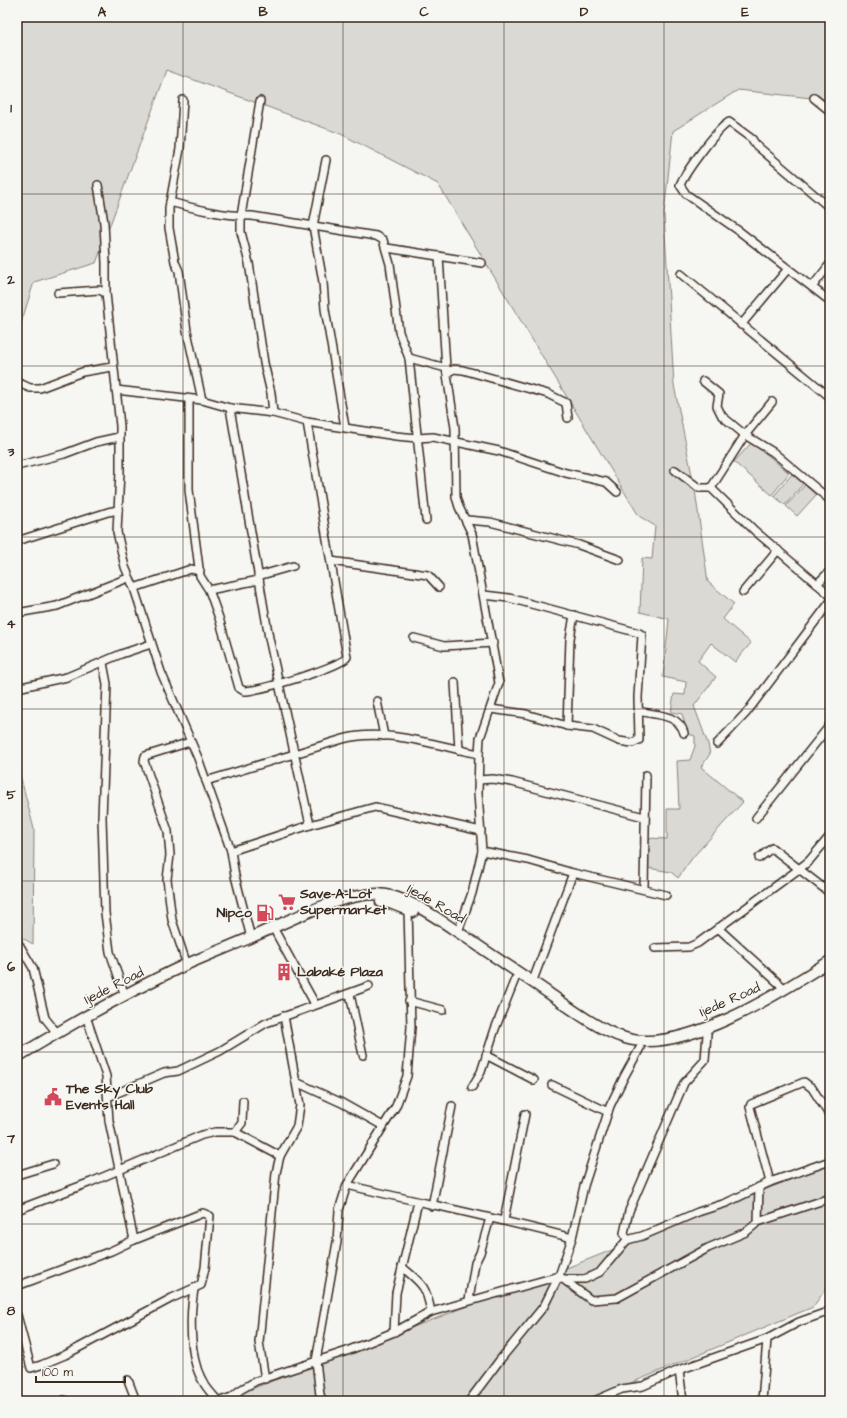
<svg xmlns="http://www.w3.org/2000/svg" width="847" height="1418" font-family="'Architects Daughter',sans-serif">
  <rect width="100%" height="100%" fill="#f6f6f2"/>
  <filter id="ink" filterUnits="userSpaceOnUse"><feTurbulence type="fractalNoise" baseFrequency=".025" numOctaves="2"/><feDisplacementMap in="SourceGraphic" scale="8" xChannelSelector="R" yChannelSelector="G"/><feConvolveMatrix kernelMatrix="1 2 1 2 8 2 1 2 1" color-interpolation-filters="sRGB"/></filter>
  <g filter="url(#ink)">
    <!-- green -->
    <g fill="#dad9d3" stroke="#8a8278">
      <polygon points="17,17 830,17 830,100 738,90 673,131 664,214 674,385 695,490 708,582 734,604 723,619 751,643 735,662 711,643 698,661 716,677 694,706 708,744 710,754 701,767 743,802 693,857 678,878 671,872 648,868 648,838 667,839 667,809 679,809 677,761 690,760 695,746 695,736 688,734 682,714 671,712 674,694 685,695 686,682 663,677 669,619 640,612 642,558 652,559 655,526 639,516 438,184 341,134 167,70 96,263 34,282 17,336"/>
      <polygon points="752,442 789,473 772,495 734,462"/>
      <polygon points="792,474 803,484 785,505 774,496"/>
      <polygon points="805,485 816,495 797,516 786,506"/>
      <polygon points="17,763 34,829 33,944 17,935"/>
      <polygon points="830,1164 830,1283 813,1307 588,1401 220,1401 531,1282"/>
    </g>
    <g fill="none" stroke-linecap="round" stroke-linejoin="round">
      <!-- minor casing -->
      <g stroke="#3b2a1e" stroke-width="10">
        <g id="minor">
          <polyline points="814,98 830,111"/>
          <polyline points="183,100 180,149 169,208 169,228 175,262 179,271 187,331 202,400"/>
          <polyline points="260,101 241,216 241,232 249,263 264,363 271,393 273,413"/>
          <polyline points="326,160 313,226 323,282 325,309 345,427"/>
          <polyline points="98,185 104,223 106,263 106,293 120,426 120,472 117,532 125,567 134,588 161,672 198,758 231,851 235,876 251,938"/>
          <path d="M170 202C196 209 224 216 252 216L363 234 376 236 383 240 390 264 399 332 409 358 426 520"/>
          <path d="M830 208 756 145 752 139 729 122C717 129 686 171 680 185L686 194 739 231 830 301"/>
          <polyline points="387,248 482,263"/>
          <polyline points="439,256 446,368 455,428 456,497 459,507 472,534 499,683 480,738 479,754 478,793 482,851"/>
          <polyline points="681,274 830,397"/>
          <polyline points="812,287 830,264"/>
          <polyline points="58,293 99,290 106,293"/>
          <polyline points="741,325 787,270"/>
          <polyline points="409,358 446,368"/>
          <polyline points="447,373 454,369 463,370 548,394 566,403 568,418"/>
          <polyline points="703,381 719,394 717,406 722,416 745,435 773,452 830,500"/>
          <polyline points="17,382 30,388 40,388 82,372 112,367"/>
          <polyline points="116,390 202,400 230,408 273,413 307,422 396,436 417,438 433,437 499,451 566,473 606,482 617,492"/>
          <path d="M189 399V490L200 576 209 590 219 618 239 688 244 691C258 691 342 667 347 657L307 422"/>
          <polyline points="230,408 269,638 310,825"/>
          <polyline points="17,466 64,454 96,442 119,437"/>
          <polyline points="675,470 699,488 711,488"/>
          <polyline points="711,488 755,531 830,595"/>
          <polyline points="711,488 745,435 772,402"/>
          <polyline points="467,520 490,522 579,545 620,560"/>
          <polyline points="17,541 108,512 118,510"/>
          <polyline points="331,561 428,575 439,587"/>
          <polyline points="258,576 293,566"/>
          <polyline points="817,584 830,571"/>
          <polyline points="134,588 191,569 200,571"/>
          <polyline points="209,590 259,580"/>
          <polyline points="743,592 778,550"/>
          <polyline points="484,595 509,598 639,633 642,635 638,697 639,740 632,743 619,741 593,729 567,726 526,714 491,709"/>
          <polyline points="17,613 57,606 128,578"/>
          <polyline points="414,638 444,646 493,643"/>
          <polyline points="103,663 107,684 102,818 105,913 110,952 125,996"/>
          <polyline points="455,682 459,750"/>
          <polyline points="17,688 67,677 121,654 151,644"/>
          <polyline points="377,701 384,736"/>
          <path d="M638 711C655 715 679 714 684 733"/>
          <polyline points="567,726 570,639 574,615"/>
          <polyline points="717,744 747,712 830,602"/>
          <polyline points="478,780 493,779 512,782 644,817"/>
          <path d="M206 781 343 739C383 727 438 746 479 754"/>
          <polyline points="756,818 830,725"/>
          <polyline points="231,851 310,825 375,807 481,831"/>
          <polyline points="759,858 772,848 830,893"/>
          <polyline points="644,888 646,775"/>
          <polyline points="718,928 785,989"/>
          <polyline points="458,932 472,893 482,851 528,860 573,873 666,895"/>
          <polyline points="276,933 315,1004"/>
          <polyline points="17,941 33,968 45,1018 57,1033"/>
          <polyline points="655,948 689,947 698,943 799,869 809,861 830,836"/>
          <polyline points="187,965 172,920 167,879 170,855 168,831 144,761 145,756 190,742"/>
          <polyline points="532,983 573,873"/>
          <polyline points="350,994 363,1055"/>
          <polyline points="409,1001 443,1010"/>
          <polyline points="88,1022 106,1076 109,1121 134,1240"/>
          <polyline points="486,1055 534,1080"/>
          <polyline points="296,1082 342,1103 383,1126"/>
          <polyline points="552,1085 608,1112"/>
          <polyline points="472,1087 481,1072 495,1029 515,979"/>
          <polyline points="108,1097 164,1073 178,1071 220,1051 266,1023 369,986"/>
          <polyline points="235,1132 242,1123 243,1101"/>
          <polyline points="17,1175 53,1164"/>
          <polyline points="770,1182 750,1107 751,1104 804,1082 812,1088 830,1116"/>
          <path d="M347 1185C422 1203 497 1218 572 1238"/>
          <polyline points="432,1206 452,1106"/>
          <polyline points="17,1210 91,1182 202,1135 215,1132 235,1132 280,1156"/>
          <polyline points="504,1220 525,1114"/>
          <polyline points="758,1222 759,1187"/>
          <polyline points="627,1240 624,1233 629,1211 684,1083 705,1060 707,1034"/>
          <polyline points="627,1240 642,1236 698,1212 726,1203 770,1182 830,1161"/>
          <path d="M402 1267C422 1284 426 1285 431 1312"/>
          <polyline points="562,1279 585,1279 600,1272 627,1240"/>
          <polyline points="17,1286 111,1251 134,1240 200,1214 203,1213 210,1216 205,1268 201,1285 172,1298 65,1355 41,1365 31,1368 17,1315"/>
          <path d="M194 1289C190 1314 189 1355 201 1378 205 1387 212 1394 218 1401"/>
          <polyline points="469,1300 475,1263 480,1253 490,1218"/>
          <polyline points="394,1332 396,1293 418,1202"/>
          <polyline points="679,1370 683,1401"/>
          <polyline points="265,1379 259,1342 276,1173 280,1156 297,1126 300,1105 284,1016"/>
          <polyline points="128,1380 136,1401"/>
          <polyline points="64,1400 65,1401"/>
          <polyline points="220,1401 232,1397 240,1390 256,1381 347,1351 394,1332 431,1312 559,1276 591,1300 617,1298 708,1248 746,1232 758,1222 830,1198"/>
          <polyline points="323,1401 320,1395 316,1361 337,1242 339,1210 347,1185 396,1106 407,1076 411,1027 408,909"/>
          <polyline points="469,1401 499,1361 544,1306 559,1276 572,1238 584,1186 610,1106 624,1077 640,1048"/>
          <polyline points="594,1401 622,1389 643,1386 679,1370 767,1339 799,1322 830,1311"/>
          <polyline points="762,1401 767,1339"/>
        </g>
      </g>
      <!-- secondary casing -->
      <g stroke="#3b2a1e" stroke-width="13">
        <g id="secondary">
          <polyline points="381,902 390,903 413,912"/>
          <path d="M17 1057C71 1024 127 992 185 965 210 954 236 944 261 933 295 918 340 894 378 894 408 895 442 922 467 938 494 957 523 975 550 994 571 1009 601 1031 625 1038 682 1056 783 991 830 961"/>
        </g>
      </g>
      <!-- minor -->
      <use href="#minor" stroke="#f6f6f2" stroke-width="7"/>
      <!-- secondary -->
      <use href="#secondary" stroke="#f6f6f2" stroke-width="10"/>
    </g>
  </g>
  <!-- grid -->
  <path fill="none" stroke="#3b2a1e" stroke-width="1" stroke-opacity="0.55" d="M183 17V1401M343 17V1401M504 17V1401M664 17V1401M17 194H830M17 366H830M17 537H830M17 709H830M17 881H830M17 1052H830M17 1224H830"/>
  <!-- icons -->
  <defs>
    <g id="supermarket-bare" transform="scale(1.38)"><path d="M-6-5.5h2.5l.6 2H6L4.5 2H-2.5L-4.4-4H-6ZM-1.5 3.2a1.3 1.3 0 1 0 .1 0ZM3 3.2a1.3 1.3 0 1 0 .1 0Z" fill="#d1495b" stroke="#f6f6f2" stroke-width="2.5" paint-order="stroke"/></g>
    <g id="fuel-bare" transform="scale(1.38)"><path d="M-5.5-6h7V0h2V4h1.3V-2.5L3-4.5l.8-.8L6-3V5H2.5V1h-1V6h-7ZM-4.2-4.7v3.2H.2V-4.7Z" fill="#d1495b" stroke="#f6f6f2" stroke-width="2.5" paint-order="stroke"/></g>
    <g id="building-bare" transform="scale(1.38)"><path d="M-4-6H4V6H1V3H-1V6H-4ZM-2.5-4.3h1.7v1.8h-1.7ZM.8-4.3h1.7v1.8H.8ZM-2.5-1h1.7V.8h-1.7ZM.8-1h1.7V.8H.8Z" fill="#d1495b" stroke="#f6f6f2" stroke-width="2.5" paint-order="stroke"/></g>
    <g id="civic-bare" transform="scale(1.38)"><path d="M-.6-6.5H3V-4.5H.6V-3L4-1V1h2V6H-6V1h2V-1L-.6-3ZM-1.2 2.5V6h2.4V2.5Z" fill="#d1495b" stroke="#f6f6f2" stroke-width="2.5" paint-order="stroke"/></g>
  </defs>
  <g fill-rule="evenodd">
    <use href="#supermarket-bare" x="287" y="902"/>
    <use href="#fuel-bare" x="265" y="913"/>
    <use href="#building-bare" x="284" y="972"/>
    <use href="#civic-bare" x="53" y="1097"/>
  </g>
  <g text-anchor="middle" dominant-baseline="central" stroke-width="3" stroke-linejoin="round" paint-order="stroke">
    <!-- poi labels -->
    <g font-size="14" font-weight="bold" fill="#3b2a1e" stroke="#f6f6f2" text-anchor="start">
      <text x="300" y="894">Save-A-Lot<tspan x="300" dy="16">Supermarket</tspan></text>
      <text x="252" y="913" text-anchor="end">Nipco</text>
      <text x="297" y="972">Labaké Plaza</text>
      <text x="66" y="1089">The Sky Club<tspan x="66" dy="16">Events Hall</tspan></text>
    </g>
    <!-- street labels -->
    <g font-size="14" fill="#3b2a1e" stroke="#f6f6f2">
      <text transform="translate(436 904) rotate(30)">Ijede Road</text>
      <text transform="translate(114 986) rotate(-27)">Ijede Road</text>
      <text transform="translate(730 1000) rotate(-24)">Ijede Road</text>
    </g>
  </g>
  <!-- margin -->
  <rect width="847" height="1418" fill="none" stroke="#f6f6f2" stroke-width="44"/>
  <!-- scale -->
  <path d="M36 1376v6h89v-6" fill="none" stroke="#3b2a1e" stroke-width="2"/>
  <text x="42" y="1376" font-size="12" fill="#3b2a1e" stroke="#f6f6f2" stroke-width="3" paint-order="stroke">100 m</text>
  <rect x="22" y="22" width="803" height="1374" fill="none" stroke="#3b2a1e" stroke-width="1.5"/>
  <g font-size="13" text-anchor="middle" font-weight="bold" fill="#3b2a1e">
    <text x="102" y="16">A</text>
    <text x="263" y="16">B</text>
    <text x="424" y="16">C</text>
    <text x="584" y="16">D</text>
    <text x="745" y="16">E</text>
    <text x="11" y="112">1</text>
    <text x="11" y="284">2</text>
    <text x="11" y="456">3</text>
    <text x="11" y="628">4</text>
    <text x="11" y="799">5</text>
    <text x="11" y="971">6</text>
    <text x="11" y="1143">7</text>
    <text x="11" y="1315">8</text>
  </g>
</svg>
